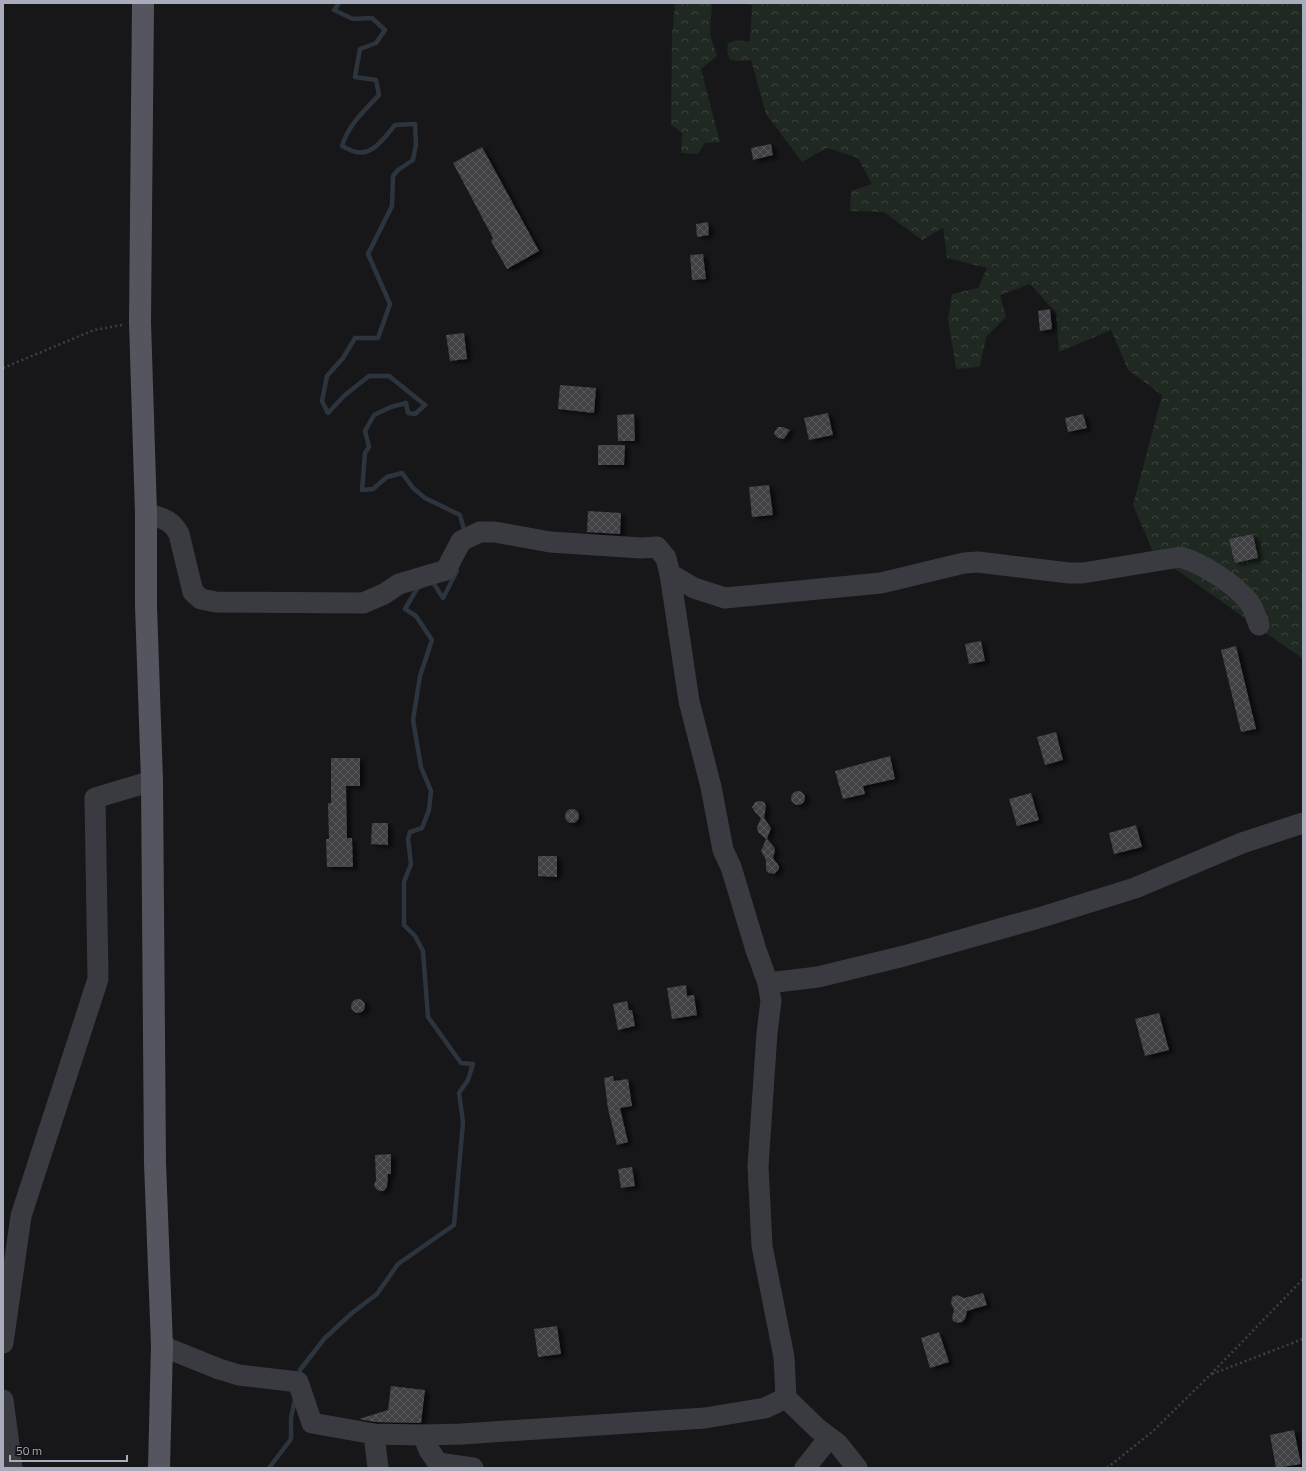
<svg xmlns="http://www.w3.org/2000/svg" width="1306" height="1471" font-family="'Titillium Web',sans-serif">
  <defs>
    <pattern id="forest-crowns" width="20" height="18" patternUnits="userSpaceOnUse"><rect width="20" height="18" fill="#1f2821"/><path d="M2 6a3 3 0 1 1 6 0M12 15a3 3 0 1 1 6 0" fill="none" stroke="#3d443f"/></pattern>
    <pattern id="building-cross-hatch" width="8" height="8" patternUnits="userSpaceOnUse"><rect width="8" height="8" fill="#3f3f44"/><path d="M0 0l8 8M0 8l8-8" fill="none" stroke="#58585d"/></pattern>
    <filter id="shadow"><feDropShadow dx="4.5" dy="2.5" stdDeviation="2" flood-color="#0009"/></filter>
  </defs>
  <rect width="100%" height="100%" fill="#17171a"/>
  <!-- forest -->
  <g fill="url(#forest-crowns)">
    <polygon points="675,3 712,3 710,34 717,56 701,69 720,142 705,143 698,154 681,153 682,133 671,125 672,35"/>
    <polygon points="740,3 1303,3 1303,659 1154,554 1133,505 1162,395 1128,370 1111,330 1059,352 1056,313 1030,284 1000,295 1006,317 986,337 980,367 956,369 948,319 952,294 978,288 987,268 947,258 943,228 922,240 884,212 850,211 851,191 872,184 858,158 827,148 802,162 766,114 751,60 739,61 730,60 727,52 728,43 738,40 750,42 752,5"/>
  </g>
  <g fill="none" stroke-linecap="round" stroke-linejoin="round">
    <!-- stream -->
    <g stroke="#2c343e" stroke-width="4.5">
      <path d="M339 3 334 10 353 19 372 18 385 30 376 43 360 49 355 77 376 80 379 95C365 110 348 125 342 146 346 148 351 151 356 152 373 156 386 136 395 125L415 124 416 144 413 160 398 170 393 176 392 206 368 254 390 304 378 338H355L343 358 327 376 322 401 328 413 345 395 369 376H389L425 405 415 414 408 413 406 403 391 407 374 415 365 431 369 447 365 453 362 490 373 489 387 477 402 473 413 488 425 498 460 515 465 533"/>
      <polyline points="432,581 443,598 457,571"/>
      <polyline points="299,1378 300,1370 324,1339 352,1313 377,1294 398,1264 454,1225 463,1122 459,1093 468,1080 473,1064 461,1063 428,1017 423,951 415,936 404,925 404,882 411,864 408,839 410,832 422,828 429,810 431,791 421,767 413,720 420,676 432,640 416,616 405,609 418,587 420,587"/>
      <polyline points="269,1468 291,1439 291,1418 295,1399"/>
    </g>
  </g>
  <!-- building -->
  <g fill="url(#building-cross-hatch)" filter="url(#shadow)">
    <polygon points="771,144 773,155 753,160 751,148"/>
    <polygon points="482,147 539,251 507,269 491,241 493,238 453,163"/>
    <polygon points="708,222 709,235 697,237 696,224"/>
    <polygon points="703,254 706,279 692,280 690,255"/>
    <polygon points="1050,309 1052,329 1040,331 1038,311"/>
    <polygon points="464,333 467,359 450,361 446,335"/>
    <polygon points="560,385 596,388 594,413 558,409"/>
    <polygon points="828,413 833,435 809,440 804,418"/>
    <polygon points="634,414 635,441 618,441 617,415"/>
    <polygon points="1083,414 1087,428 1068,432 1065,418"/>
    <polygon points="778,427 783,427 790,430 784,439 778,438 774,434 775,431"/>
    <polygon points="598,445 625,445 624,465 598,465"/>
    <polygon points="769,485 773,515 752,517 749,487"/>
    <polygon points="588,511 621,513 620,534 587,532"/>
    <polygon points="1253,534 1258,558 1235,563 1229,539"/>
    <polygon points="981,641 985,661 969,664 965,644"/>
    <polygon points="1236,646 1256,729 1241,732 1221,650"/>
    <polygon points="1056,732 1063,760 1045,765 1037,737"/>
    <polygon points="890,756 895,779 863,786 865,794 843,799 835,771"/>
    <polygon points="331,758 360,758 360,786 346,786 347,838 352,838 353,867 327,867 326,839 329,839 328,803 331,803"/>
    <circle cx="798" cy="798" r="7"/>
    <polygon points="1031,793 1039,820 1017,826 1009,799"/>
    <polygon points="760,801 764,802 766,806 764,818 771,828 767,839 774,847 775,851 773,858 779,866 779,869 774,874 769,873 766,870 766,860 761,851 766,839 758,832 757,827 761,818 755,812 752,807 755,802"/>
    <circle cx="572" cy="816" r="7"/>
    <polygon points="372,823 388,823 388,845 371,844"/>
    <polygon points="1136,825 1142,847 1114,854 1109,833"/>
    <polygon points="538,856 557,856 557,877 538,876"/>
    <polygon points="686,985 687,996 694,995 697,1015 672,1019 667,988"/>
    <circle cx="358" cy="1006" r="7"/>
    <polygon points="627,1001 629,1010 632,1010 635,1026 618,1030 613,1004"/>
    <polygon points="1159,1013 1169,1050 1145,1056 1135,1019"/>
    <polygon points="613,1076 614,1081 628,1079 632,1106 620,1108 628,1142 617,1145 608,1109 604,1078"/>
    <polygon points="391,1154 391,1174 388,1174 387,1187 384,1191 380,1191 376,1189 374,1185 376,1180 375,1155"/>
    <polygon points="632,1167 635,1186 621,1188 618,1169"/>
    <polygon points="983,1293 987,1305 967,1311 965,1319 962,1322 958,1323 953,1321 952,1317 954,1310 951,1303 952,1297 957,1295 964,1298"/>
    <polygon points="557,1326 561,1354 538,1357 534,1329"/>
    <polygon points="939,1332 949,1362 930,1368 921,1338"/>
    <polygon points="391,1386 425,1390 421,1423 375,1422 359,1419 388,1410"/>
    <polygon points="1294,1430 1301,1464 1276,1468 1270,1435"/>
  </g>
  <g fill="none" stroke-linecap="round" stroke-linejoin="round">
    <!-- path -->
    <g stroke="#3e3f46" stroke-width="2.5" stroke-dasharray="2 3" stroke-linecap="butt">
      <polyline points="3,368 94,330 122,325"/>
      <polyline points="1212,1374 1303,1339"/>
      <polyline points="1107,1468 1152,1432 1211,1374 1303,1279"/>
    </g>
    <!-- minor -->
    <g stroke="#3a3a41" stroke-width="21">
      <path d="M146 513C161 518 171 519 179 534L193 592 201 599 216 602 363 603 384 594 399 584 446 570 461 541 480 532H495L550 542 641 548 657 547 666 558 670 574 689 701 711 787 723 850 731 867 756 950 768 983 771 1001 767 1033 758 1166 762 1246 784 1357 786 1398 818 1429 838 1444 857 1468"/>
      <path d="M670 574 694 588 725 598 881 583 964 563 978 562 1069 573H1083L1180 557C1202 563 1235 584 1249 602 1254 608 1256 618 1259 625"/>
      <polyline points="768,983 818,977 904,956 1042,917 1135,888 1242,843 1303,823"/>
      <polyline points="3,1343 21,1216 98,979 95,798 152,781"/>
      <polyline points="162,1346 219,1369 239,1375 298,1382 312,1423 374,1434 423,1435 462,1434 705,1418 765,1408 786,1398"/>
      <polyline points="3,1400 12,1468"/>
      <polyline points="374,1434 378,1468"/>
      <polyline points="423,1435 429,1450 438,1463 473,1468"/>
      <polyline points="805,1468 829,1438"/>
    </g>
    <!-- major -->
    <polyline stroke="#54555e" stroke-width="22" points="143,3 140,322 146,513 146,606 152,781 155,1163 162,1346 159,1468"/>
  </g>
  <!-- border -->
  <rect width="1306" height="1471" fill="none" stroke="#a9acba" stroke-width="8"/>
  <!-- scale -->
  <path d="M10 1455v6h117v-6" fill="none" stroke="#a9acba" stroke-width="2"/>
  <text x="16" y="1455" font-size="12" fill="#a9acba" stroke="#121215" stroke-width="3" paint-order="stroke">50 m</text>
</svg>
